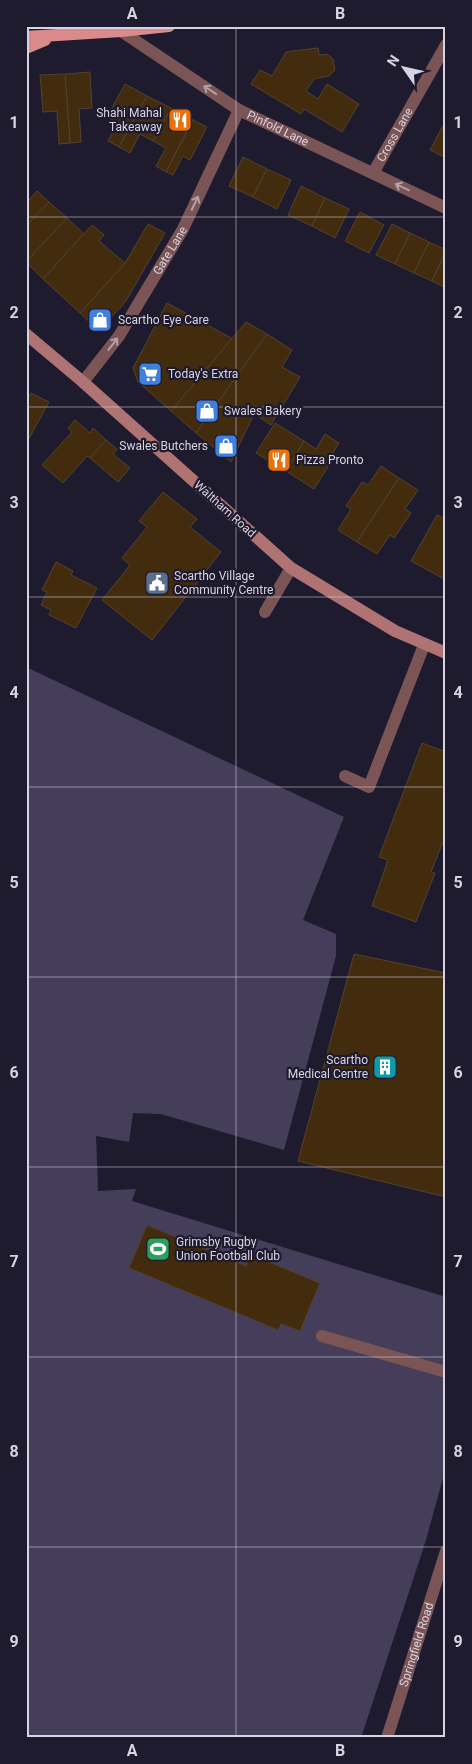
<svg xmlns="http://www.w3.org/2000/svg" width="472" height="1764" font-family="Roboto,sans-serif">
  <rect width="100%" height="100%" fill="#1f1b2e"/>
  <!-- green -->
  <polygon fill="#443e5a" points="26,667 344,817 303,920 336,934 336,956 284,1150 161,1114 133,1113 129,1142 96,1136 98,1191 136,1189 132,1201 446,1297 446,1373 443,1381 446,1384 446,1467 426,1540 361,1738 26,1738"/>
  <!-- building -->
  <g fill="#432c0e" stroke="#524230">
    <polygon points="318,48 319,55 327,54 333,59 335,70 329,76 314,79 306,91 318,99 327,84 359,104 342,132 304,109 301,114 251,84 260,70 272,76 286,52"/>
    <polygon points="90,72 92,108 79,109 81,142 70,143 65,74"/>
    <polygon points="65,74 70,143 59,144 57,111 43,112 40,75"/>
    <polygon points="125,84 147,96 119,147 108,141 118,123 107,117"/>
    <polygon points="147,96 171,108 153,141 140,134 130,153 119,147"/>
    <polygon points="171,108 193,120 166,172 156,166 166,148 153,141"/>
    <polygon points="193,120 207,127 190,160 183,156 173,175 166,172"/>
    <polygon points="446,120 446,158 430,150"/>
    <polygon points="243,157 267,169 253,197 229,186"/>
    <polygon points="267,169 291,180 277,209 253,197"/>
    <polygon points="301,186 325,198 312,226 288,215"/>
    <polygon points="37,191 49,202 26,226 26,203"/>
    <polygon points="325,198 349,209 335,238 312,226"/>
    <polygon points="49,202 67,218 26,262 26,226"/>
    <polygon points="360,212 384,225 369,253 345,241"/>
    <polygon points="67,218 84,234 43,279 26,262"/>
    <polygon points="148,224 165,233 126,301 99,331 80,313 125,263"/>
    <polygon points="392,224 410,233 395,264 376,255"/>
    <polygon points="92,225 104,235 99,241 125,263 80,313 43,279"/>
    <polygon points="410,233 429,242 414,273 395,264"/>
    <polygon points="429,242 446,250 432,281 414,273"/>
    <polygon points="446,253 446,288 432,281"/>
    <polygon points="167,303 233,339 171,411 138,382 133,368"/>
    <polygon points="246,322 267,334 196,433 171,411"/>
    <polygon points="267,334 292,350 282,367 300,377 271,425 254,414 231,462 196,433"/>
    <polygon points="31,393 49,402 26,444 26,401"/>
    <polygon points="75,420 90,433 93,428 106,440 90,458 87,456 63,483 42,465 72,432 68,428"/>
    <polygon points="275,423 304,441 286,471 256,453"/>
    <polygon points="325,434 339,443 330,458 333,459 314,489 286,471 304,441 316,449"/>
    <polygon points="106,440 117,449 113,454 130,468 118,482 90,458"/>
    <polygon points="381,466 399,478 357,542 338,530 351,509 346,506 362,482 368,485"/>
    <polygon points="399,478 418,490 405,509 411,513 394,538 390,535 377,554 357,542"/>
    <polygon points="163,492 197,519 190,527 221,552 152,640 102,600 130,565 122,558 147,527 139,521"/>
    <polygon points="437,515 446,519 446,580 411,561"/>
    <polygon points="56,562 73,571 71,575 97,588 76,628 49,615 51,610 41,605 47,592 42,590"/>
    <polygon points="422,743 446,752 446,834 431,872 435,873 416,922 372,906 388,860 379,857"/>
    <polygon points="354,954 446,973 446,1197 298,1161"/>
    <polygon points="147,1225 246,1266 250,1254 320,1283 300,1331 281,1324 278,1330 129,1268"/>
  </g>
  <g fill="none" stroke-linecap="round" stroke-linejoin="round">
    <!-- service -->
    <g stroke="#7b5555" stroke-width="12">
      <polyline points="265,612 291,568"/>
      <polyline points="345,776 369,787 424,645"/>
      <polyline points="322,1336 446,1372"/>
    </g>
    <!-- minor -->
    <g stroke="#7b5555" stroke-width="12">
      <path id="s1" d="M121 31 239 110 446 208"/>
      <path id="s2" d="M373 173 446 45"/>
      <path id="s3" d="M83 382 119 336 183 229 239 110"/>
      <path id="s4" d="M387 1738 446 1551"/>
    </g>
    <!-- secondary -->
    <polyline stroke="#b07373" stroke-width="12" points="26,334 83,382 291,568 395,631 446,653"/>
    <!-- primary -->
    <g stroke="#d98a8a" stroke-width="12">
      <polyline points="26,37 121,31 169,26"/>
      <polyline points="26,48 45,40"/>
    </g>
  </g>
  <!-- one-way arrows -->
  <defs><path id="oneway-shaft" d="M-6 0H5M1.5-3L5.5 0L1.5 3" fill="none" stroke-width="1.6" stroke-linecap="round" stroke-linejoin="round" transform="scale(1.25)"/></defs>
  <g stroke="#b2a1a9">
    <use href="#oneway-shaft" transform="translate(210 90) rotate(-146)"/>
    <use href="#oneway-shaft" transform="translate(402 187) rotate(-155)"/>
    <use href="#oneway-shaft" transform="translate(195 203) rotate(-65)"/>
    <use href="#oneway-shaft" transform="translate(113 344) rotate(-52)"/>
  </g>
  <!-- grid -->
  <path fill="none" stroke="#d7d4e1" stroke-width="1" stroke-opacity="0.55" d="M236 26V1738M26 217H446M26 407H446M26 597H446M26 787H446M26 977H446M26 1167H446M26 1357H446M26 1547H446"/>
  <!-- icons -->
  <defs>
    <g id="restaurant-square" transform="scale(1.25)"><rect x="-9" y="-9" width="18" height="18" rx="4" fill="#e8710a" stroke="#1f1b2e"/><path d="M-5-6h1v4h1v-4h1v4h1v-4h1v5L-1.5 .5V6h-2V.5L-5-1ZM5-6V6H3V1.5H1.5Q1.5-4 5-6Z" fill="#fff"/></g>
    <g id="shop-square" transform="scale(1.25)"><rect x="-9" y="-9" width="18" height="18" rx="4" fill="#3f7fe0" stroke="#1f1b2e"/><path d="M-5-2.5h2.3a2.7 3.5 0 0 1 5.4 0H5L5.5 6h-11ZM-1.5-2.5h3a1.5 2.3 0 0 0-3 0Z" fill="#fff"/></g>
    <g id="supermarket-square" transform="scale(1.25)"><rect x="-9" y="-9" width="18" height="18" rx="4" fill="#3f7fe0" stroke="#1f1b2e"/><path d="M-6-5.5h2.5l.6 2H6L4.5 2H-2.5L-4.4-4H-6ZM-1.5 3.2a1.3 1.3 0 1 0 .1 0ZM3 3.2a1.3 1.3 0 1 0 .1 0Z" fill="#fff"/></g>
    <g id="civic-square" transform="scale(1.25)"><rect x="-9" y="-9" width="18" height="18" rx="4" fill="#5c6f8a" stroke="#1f1b2e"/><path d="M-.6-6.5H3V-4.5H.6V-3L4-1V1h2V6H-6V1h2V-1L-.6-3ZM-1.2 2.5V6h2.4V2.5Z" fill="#fff"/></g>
    <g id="building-square" transform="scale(1.25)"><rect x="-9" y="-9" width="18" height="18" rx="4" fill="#0f9aa8" stroke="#1f1b2e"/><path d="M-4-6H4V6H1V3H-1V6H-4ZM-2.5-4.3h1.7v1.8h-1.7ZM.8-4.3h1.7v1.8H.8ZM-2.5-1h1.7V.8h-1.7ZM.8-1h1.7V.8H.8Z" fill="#fff"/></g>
    <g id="stadium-square" transform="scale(1.25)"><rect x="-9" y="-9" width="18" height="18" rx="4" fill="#2e9e5b" stroke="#1f1b2e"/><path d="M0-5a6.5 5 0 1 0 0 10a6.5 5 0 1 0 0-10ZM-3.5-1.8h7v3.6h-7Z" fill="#fff"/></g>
  </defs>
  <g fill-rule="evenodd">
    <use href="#restaurant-square" x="180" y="120"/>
    <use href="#shop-square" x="100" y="320"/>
    <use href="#supermarket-square" x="150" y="374"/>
    <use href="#shop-square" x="207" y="411"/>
    <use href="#shop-square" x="226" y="446"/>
    <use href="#restaurant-square" x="279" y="460"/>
    <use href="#civic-square" x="157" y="583"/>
    <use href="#building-square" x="385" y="1067"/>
    <use href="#stadium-square" x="158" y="1249"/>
  </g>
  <g text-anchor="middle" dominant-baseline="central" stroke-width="4.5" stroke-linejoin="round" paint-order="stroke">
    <!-- poi labels -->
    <g font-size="12" fill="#d7d4e1" stroke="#1f1b2e" text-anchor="start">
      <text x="162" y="113" text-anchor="end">Shahi Mahal<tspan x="162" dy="14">Takeaway</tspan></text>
      <text x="118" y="320">Scartho Eye Care</text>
      <text x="168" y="374">Today's Extra</text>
      <text x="224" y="411">Swales Bakery</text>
      <text x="208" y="446" text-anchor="end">Swales Butchers</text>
      <text x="296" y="460">Pizza Pronto</text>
      <text x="174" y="576">Scartho Village<tspan x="174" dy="14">Community Centre</tspan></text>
      <text x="368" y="1060" text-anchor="end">Scartho<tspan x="368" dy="14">Medical Centre</tspan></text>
      <text x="176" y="1242">Grimsby Rugby<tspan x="176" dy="14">Union Football Club</tspan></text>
    </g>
    <!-- street labels -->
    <g font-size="12" fill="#d7d4e1" stroke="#1f1b2e">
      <text stroke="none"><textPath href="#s1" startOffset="185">Pinfold Lane</textPath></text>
      <text stroke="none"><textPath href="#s2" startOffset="44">Cross Lane</textPath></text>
      <text stroke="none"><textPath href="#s3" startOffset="158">Gate Lane</textPath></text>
      <text transform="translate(225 509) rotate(42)">Waltham Road</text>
      <text stroke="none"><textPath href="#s4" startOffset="98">Springfield Road</textPath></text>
    </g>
  </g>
  <!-- border -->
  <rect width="472" height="1764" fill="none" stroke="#1f1b2e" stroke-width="55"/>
  <!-- north arrow -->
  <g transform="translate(404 68) rotate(304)" stroke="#1f1b2e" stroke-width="4" paint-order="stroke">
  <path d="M0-4L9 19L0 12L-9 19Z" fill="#d7d4e1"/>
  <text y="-8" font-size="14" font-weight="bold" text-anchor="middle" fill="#d7d4e1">N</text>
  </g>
  <rect x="28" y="28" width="416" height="1708" fill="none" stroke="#d7d4e1" stroke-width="2"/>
  <g font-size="16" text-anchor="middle" font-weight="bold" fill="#d7d4e1">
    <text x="132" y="19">A</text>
    <text x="340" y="19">B</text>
    <text x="14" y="128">1</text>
    <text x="458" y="128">1</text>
    <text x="14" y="318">2</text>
    <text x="458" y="318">2</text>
    <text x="14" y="508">3</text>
    <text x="458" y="508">3</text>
    <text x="14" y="698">4</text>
    <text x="458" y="698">4</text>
    <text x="14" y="888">5</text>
    <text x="458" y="888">5</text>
    <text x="14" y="1078">6</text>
    <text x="458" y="1078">6</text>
    <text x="14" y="1267">7</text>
    <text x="458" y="1267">7</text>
    <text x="14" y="1457">8</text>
    <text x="458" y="1457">8</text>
    <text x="14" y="1647">9</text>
    <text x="458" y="1647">9</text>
    <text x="132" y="1756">A</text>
    <text x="340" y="1756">B</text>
  </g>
</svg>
